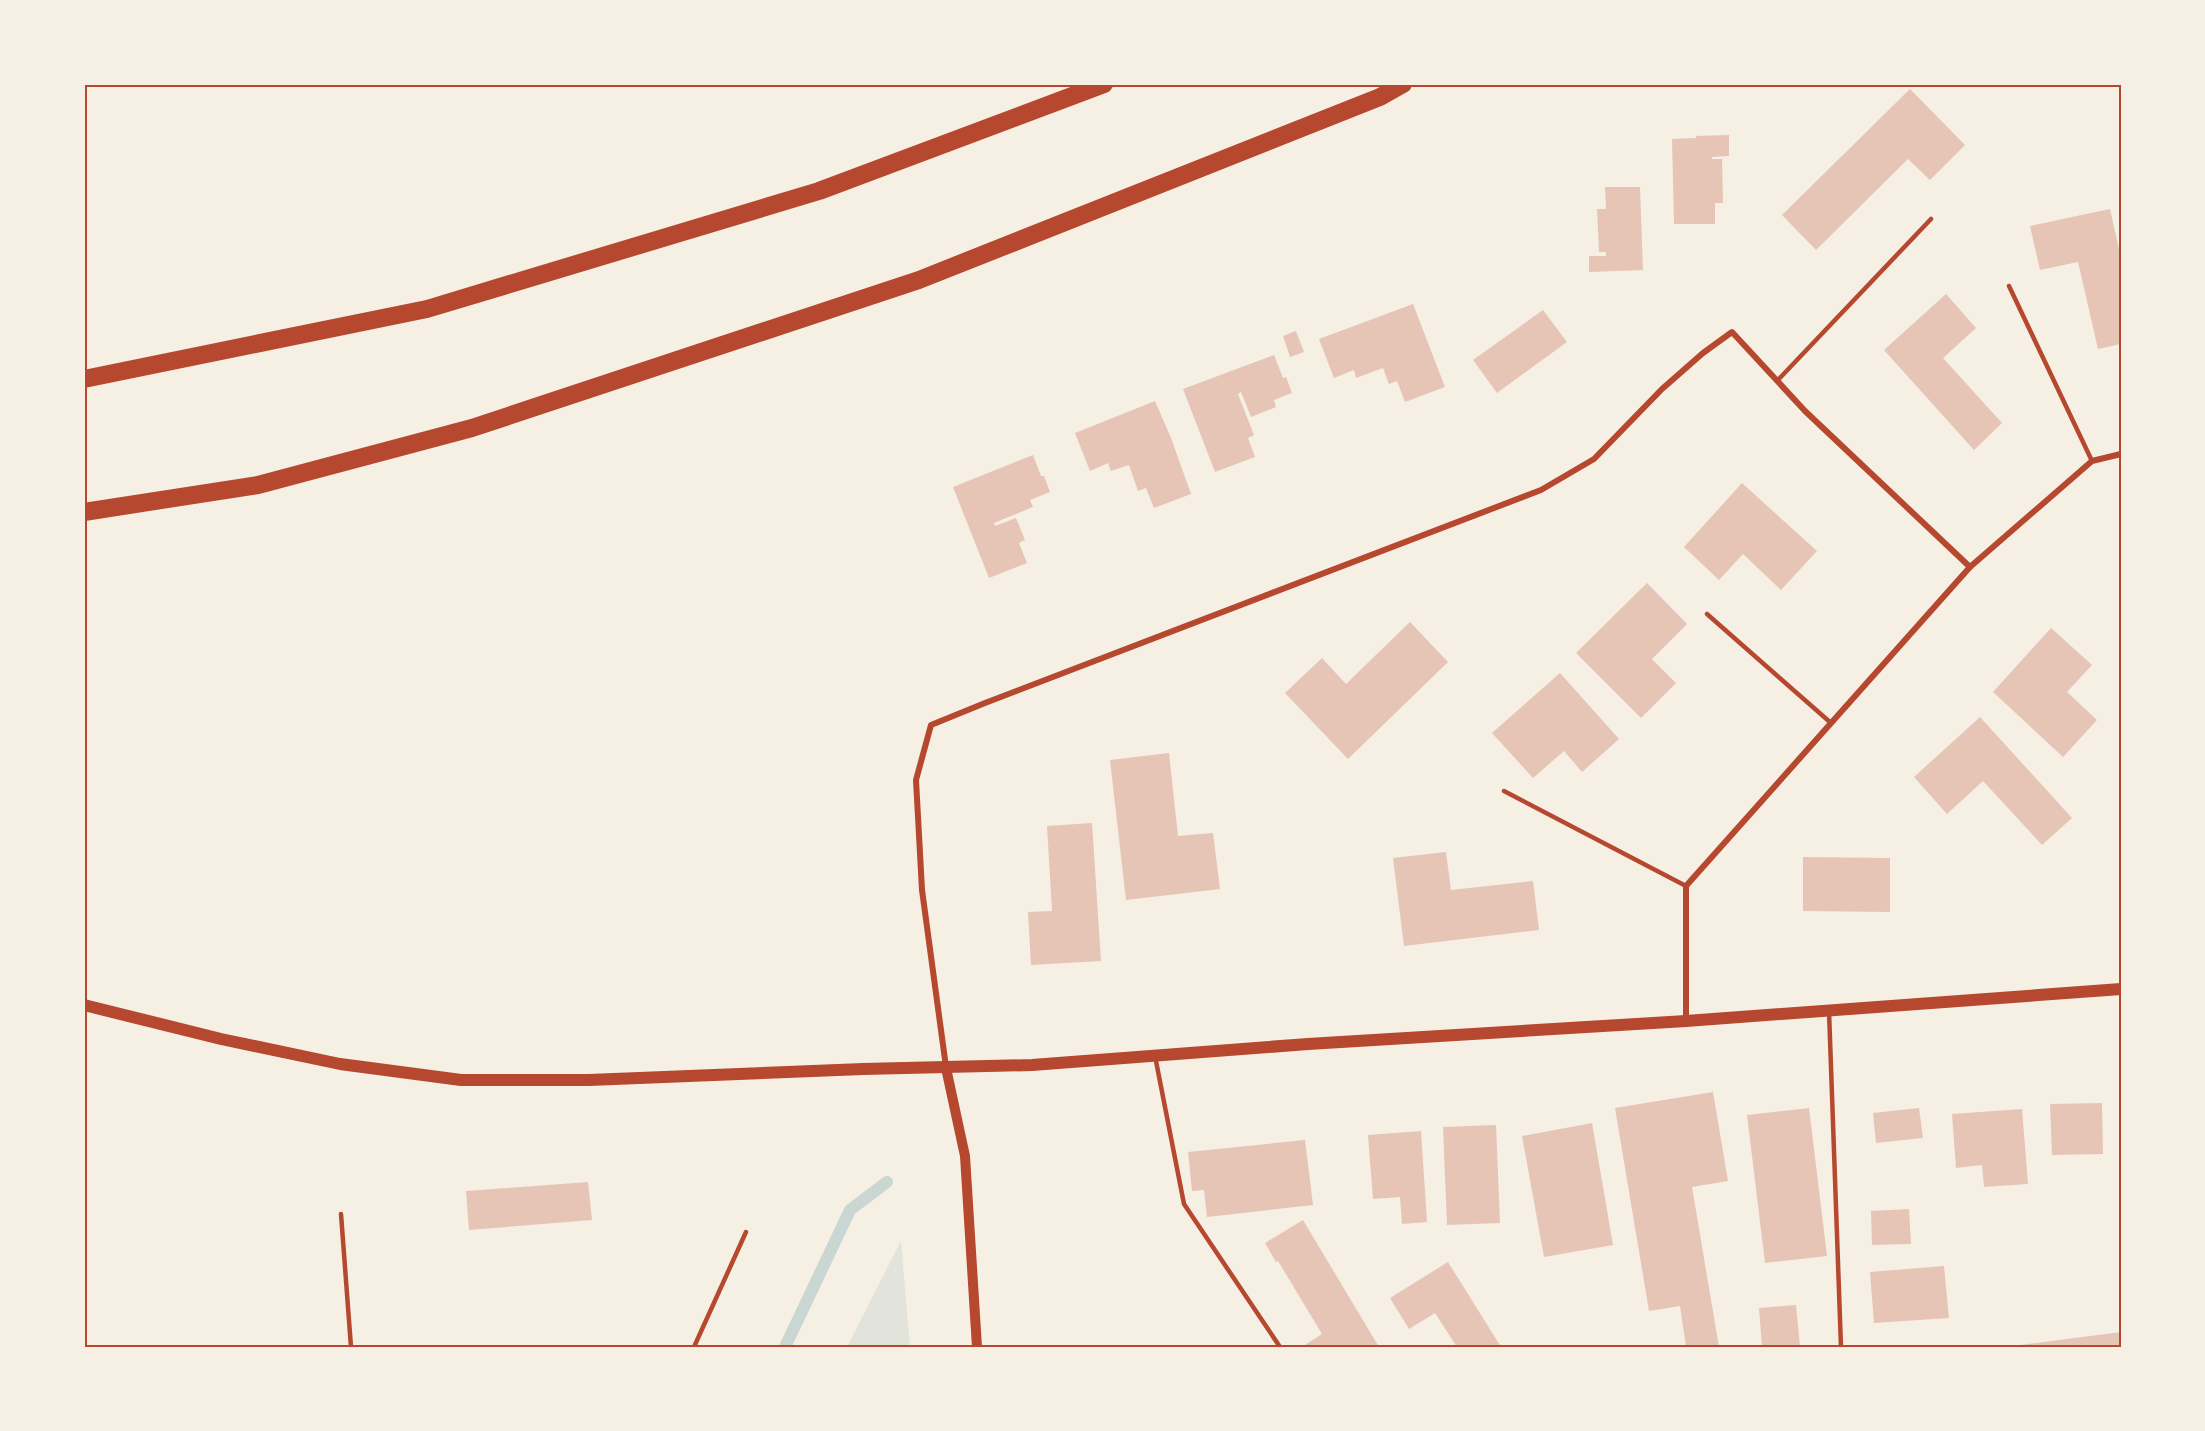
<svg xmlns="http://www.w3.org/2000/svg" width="2205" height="1431" font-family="'Public Sans',sans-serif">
  <rect width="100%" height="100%" fill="#f6efe4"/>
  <!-- green -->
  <polygon fill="#e2e4dc" points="901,1241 910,1347 847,1347"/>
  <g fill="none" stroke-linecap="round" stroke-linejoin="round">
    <!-- stream -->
    <polyline stroke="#c9d6d2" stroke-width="12" points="785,1347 850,1210 887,1182"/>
  </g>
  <!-- building -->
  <g fill="#e6c5b7">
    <polygon points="1910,89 1965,145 1930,180 1908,159 1816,250 1782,215"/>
    <polygon points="1729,135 1729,156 1712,157 1712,159 1722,159 1723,203 1715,203 1715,224 1674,224 1672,139 1696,138 1696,136"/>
    <polygon points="1605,187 1640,187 1643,270 1589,272 1589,256 1606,256 1606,252 1599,252 1597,209 1606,209"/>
    <polygon points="2110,209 2121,258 2121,344 2098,349 2078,262 2040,270 2030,226"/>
    <polygon points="1946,294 1976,328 1943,358 2002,423 1974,450 1884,350"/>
    <polygon points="1413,304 1445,387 1405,402 1397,381 1389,384 1383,368 1356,378 1354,370 1334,378 1319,339"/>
    <polygon points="1543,310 1567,342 1497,393 1473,360"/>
    <polygon points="1296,331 1304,352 1290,357 1283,336"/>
    <polygon points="1274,355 1283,378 1286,377 1292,393 1274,400 1276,407 1251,417 1241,392 1238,394 1254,435 1248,438 1255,457 1215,472 1183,389"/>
    <polygon points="1155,401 1171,438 1191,494 1154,508 1146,488 1138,491 1129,465 1111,471 1108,463 1090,471 1075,433"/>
    <polygon points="1033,455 1041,476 1044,476 1050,492 1030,500 1033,507 994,523 995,526 1016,518 1025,540 1019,543 1027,563 989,578 953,487"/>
    <polygon points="1742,483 1817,551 1781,590 1743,554 1719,580 1684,547"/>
    <polygon points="1647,583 1687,624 1652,659 1676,683 1641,718 1576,653"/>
    <polygon points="1410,622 1448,662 1348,759 1285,693 1322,658 1346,684"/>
    <polygon points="2051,628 2092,665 2067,692 2097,720 2063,757 1993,692"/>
    <polygon points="1560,673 1619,739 1582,772 1564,751 1533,778 1492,733"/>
    <polygon points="1980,717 2072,818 2042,845 1983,781 1947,814 1914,777"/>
    <polygon points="1169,753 1178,836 1213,833 1220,889 1126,900 1110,760"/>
    <polygon points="1092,823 1101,961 1031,965 1028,912 1052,911 1047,826"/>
    <polygon points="1446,852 1451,890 1533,881 1539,930 1404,946 1393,858"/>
    <polygon points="1803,857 1890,858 1890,912 1803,911"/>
    <polygon points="1713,1092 1728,1181 1692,1187 1719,1347 1686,1347 1680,1306 1649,1311 1615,1108"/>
    <polygon points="2102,1103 2103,1154 2052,1155 2050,1104"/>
    <polygon points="1809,1108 1827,1256 1765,1263 1747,1115"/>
    <polygon points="1919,1108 1923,1138 1876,1143 1873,1113"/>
    <polygon points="2022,1109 2028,1184 1984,1187 1982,1165 1956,1168 1952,1114"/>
    <polygon points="1592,1123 1613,1245 1544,1257 1522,1136"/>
    <polygon points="1496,1125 1500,1223 1447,1225 1443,1127"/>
    <polygon points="1421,1131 1427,1222 1402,1224 1400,1197 1373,1199 1368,1135"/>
    <polygon points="1305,1140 1313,1205 1207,1217 1204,1190 1192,1191 1188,1152"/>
    <polygon points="588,1182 592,1220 469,1230 466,1191"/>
    <polygon points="1909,1209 1911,1244 1872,1245 1871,1211"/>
    <polygon points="1303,1220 1379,1347 1302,1347 1322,1334 1278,1261 1276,1262 1265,1243"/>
    <polygon points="1448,1262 1501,1347 1457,1347 1435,1313 1409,1329 1390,1298"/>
    <polygon points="1944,1266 1949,1318 1874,1323 1870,1272"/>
    <polygon points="1796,1305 1800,1347 1762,1347 1759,1308"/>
    <polygon points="2121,1332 2121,1347 2013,1347 2013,1346"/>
  </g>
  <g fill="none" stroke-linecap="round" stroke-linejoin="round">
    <!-- service -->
    <g stroke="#b5482f" stroke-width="4.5">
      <polyline points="2009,286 2092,461"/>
      <polyline points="1777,381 1931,219"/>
      <polyline points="1707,614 1831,723"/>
      <polyline points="1504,791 1686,886"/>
      <polyline points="1829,1011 1841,1347"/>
      <polyline points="1155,1056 1184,1204 1280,1347"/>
      <polyline points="341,1214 351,1347"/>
      <polyline points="694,1347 746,1232"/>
    </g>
    <!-- minor -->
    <g stroke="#b5482f" stroke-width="6">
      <polyline points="1686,1021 1686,886 1970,567 2092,461 2121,454"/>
      <polyline points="946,1067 922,890 916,780 931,725 985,703 1541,490 1594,459 1662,389 1703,353 1732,332 1805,411 1970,567"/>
    </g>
    <!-- tertiary -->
    <polyline stroke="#b5482f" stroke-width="10" points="946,1068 965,1156 977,1347"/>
    <!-- secondary -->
    <polyline stroke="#b5482f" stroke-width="12" points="84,1005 221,1039 340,1064 461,1080 589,1080 863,1069 1032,1065 1308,1044 1686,1021 2121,989"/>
    <!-- motorway -->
    <g stroke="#b5482f" stroke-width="18">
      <polyline points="84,379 427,309 819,191 1104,84"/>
      <polyline points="84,512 258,485 472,428 919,280 1380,97 1403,84"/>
    </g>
  </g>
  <!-- border -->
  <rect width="2205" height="1431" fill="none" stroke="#f6efe4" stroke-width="171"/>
  <rect x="86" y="86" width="2034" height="1260" fill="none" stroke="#b5482f" stroke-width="2"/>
</svg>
